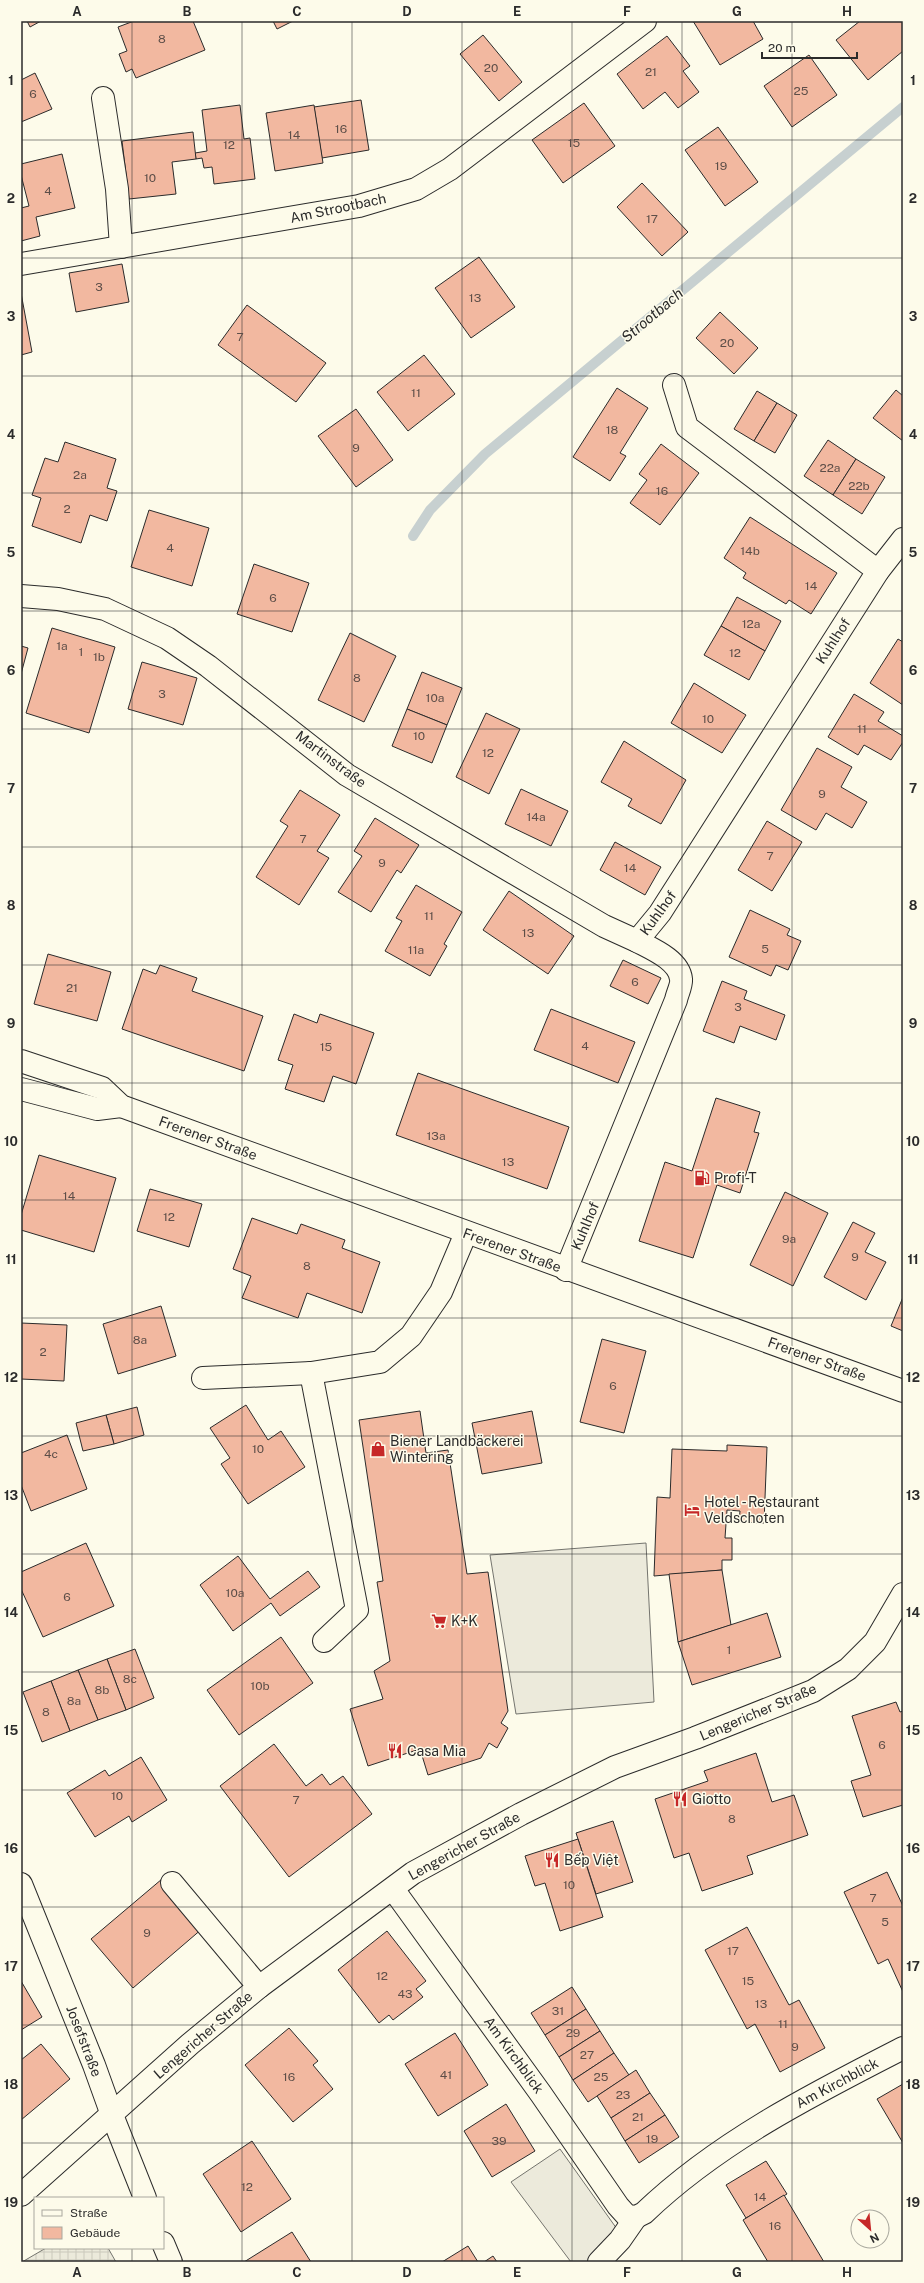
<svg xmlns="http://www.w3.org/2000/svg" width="924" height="2283" font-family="'Public Sans',sans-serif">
  <defs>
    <pattern id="plaza-grid" width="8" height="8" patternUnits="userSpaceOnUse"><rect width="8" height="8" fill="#eceadb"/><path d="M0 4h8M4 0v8" fill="none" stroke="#cbc9bc"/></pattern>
  </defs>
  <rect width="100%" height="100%" fill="#fdfbea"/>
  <!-- parking -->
  <g fill="#eceadb" stroke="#74746e">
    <polygon points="646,1543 654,1702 516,1714 490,1555"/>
    <polygon points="560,2149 617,2229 588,2262 571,2262 511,2182"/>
  </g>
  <!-- plaza -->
  <polygon fill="url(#plaza-grid)" stroke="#74746e" points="46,2248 108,2248 116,2262 22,2262"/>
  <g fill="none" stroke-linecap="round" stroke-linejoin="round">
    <!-- stream -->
    <polyline stroke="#c7d0d0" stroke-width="10" points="413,536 430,510 485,454 903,107"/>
  </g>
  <!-- building -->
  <g fill="#f2b8a0" stroke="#2b2b2b">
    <polygon points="27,21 41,21 30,27"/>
    <polygon points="134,21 193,21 205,50 136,78 132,69 126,72 119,54 127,51 118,27"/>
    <polygon points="273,21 293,21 277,29"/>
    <polygon points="693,21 753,21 763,39 720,65"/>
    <polygon points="860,21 903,21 903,51 868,80 836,40"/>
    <polygon points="483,35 522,82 499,101 460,54"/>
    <polygon points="667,36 690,66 683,71 699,92 678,108 665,92 643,109 617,74"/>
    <polygon points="809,55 837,95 792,127 764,86"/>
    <polygon points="35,73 52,109 21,122 21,80"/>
    <polygon points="361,100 369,150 322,158 314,107"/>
    <polygon points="584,103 615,146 563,183 532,140"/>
    <polygon points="240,105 244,139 250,138 255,179 214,184 212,167 204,168 202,158 196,159 195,153 207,151 202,110"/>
    <polygon points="314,105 323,163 275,171 266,113"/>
    <polygon points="718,127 758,182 725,206 685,150"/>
    <polygon points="193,132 196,159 172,162 176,194 129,199 122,141"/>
    <polygon points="62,154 75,208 36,217 40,236 21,241 21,208 29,206 21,175 21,164"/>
    <polygon points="642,183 688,232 662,256 617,207"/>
    <polygon points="479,257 515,307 471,338 435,288"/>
    <polygon points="122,264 129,302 76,312 69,273"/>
    <polygon points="21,293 32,352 21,355"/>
    <polygon points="247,305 326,363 296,402 218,345"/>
    <polygon points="720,312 758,348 734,374 696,338"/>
    <polygon points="424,355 455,394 408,431 377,392"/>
    <polygon points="617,388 648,408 620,453 626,456 610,481 573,457"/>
    <polygon points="896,390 903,396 903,441 873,418"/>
    <polygon points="757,391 777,403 754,441 734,429"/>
    <polygon points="777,403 797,415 775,453 754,441"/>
    <polygon points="356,409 393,460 356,487 318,436"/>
    <polygon points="828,440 856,459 833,495 804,476"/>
    <polygon points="65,442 116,459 107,488 117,491 107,521 90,515 81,543 32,526 41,498 32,495 45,458 58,462"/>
    <polygon points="661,444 699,473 660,525 630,503 647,480 639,474"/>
    <polygon points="856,459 885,477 862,514 833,495"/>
    <polygon points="149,510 209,528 192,586 131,567"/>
    <polygon points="750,517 837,573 811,614 789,600 786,604 743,578 746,573 724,558"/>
    <polygon points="254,564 309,583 292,632 237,614"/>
    <polygon points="737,597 781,621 765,651 721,626"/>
    <polygon points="721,626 765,651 749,680 704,655"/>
    <polygon points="52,628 115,647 89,733 26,713"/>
    <polygon points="350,633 396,656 364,722 318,700"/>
    <polygon points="898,639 903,642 903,705 870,683"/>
    <polygon points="21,646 28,648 21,674"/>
    <polygon points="142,662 197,678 183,725 128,709"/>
    <polygon points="422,672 462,688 447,725 407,709"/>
    <polygon points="694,683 746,715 722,753 671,723"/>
    <polygon points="854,694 884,712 878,721 903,736 903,742 891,760 864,745 858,755 828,737"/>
    <polygon points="407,709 447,725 432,763 392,746"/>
    <polygon points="486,713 520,729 489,794 456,777"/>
    <polygon points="624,741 686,780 661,824 628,806 632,799 601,782"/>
    <polygon points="817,748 852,767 841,787 867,802 852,828 826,813 816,830 781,810"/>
    <polygon points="521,789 568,811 551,846 505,824"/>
    <polygon points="300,790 340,815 317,851 329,858 299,905 256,877 288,826 280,821"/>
    <polygon points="375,818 419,845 401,873 397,870 371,912 338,892 362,856 354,851"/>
    <polygon points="767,821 802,842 772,891 738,870"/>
    <polygon points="615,842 661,867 645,895 600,870"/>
    <polygon points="416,885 462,912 444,944 447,946 430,976 385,951 402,921 396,918"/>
    <polygon points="509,891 574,936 548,974 483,930"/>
    <polygon points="750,910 790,929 787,935 801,941 788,970 776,965 771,976 729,957"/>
    <polygon points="48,954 111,972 97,1021 34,1004"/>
    <polygon points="623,960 661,978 648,1004 610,986"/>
    <polygon points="160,965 197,978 192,991 263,1016 244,1071 122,1029 143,969 156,974"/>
    <polygon points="722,981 747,991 744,999 785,1015 776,1040 740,1026 734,1043 703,1031"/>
    <polygon points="551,1009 635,1042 618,1083 534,1050"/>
    <polygon points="294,1014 317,1023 320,1014 374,1033 356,1084 333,1076 324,1102 285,1089 293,1065 278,1060"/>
    <polygon points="418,1073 569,1127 547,1189 396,1135"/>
    <polygon points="716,1098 760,1112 754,1132 759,1133 740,1193 717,1185 693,1258 639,1241 665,1162 692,1171"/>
    <polygon points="39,1155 116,1178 94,1252 21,1230 21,1215"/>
    <polygon points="150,1189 202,1204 189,1247 137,1231"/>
    <polygon points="785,1192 828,1213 793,1286 750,1265"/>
    <polygon points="252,1218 297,1234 301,1224 345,1240 342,1248 380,1262 362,1313 307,1293 298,1318 242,1298 251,1276 233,1269"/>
    <polygon points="853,1222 875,1233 865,1252 886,1262 866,1300 824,1277"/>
    <polygon points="903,1297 903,1331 891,1326"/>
    <polygon points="161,1306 176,1356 118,1374 103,1324"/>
    <polygon points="21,1323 67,1325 64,1381 21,1379"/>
    <polygon points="602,1339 646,1351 624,1433 580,1422"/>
    <polygon points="246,1405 268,1440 281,1431 305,1467 248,1504 221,1464 230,1458 210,1428"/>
    <polygon points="137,1407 144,1435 114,1444 106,1415"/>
    <polygon points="420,1411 426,1453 448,1450 467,1574 488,1572 508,1711 501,1723 508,1728 497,1748 489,1743 481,1758 428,1775 420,1749 368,1766 350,1709 383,1699 374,1671 390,1661 377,1582 383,1581 359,1420"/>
    <polygon points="532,1411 542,1463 482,1474 472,1423"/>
    <polygon points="106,1415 114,1444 83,1451 76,1423"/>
    <polygon points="67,1435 87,1489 31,1511 21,1485 21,1453"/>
    <polygon points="727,1445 767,1447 764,1523 739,1522 740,1511 727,1510 725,1538 732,1538 732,1560 722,1560 722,1570 654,1576 657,1497 670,1498 672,1449 727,1451"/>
    <polygon points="86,1543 114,1606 43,1637 21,1589 21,1572"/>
    <polygon points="238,1556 270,1599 308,1571 320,1587 280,1616 271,1603 233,1631 200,1585"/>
    <polygon points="722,1570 731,1625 678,1642 669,1574"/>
    <polygon points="767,1613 781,1657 692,1685 678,1642"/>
    <polygon points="281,1637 313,1683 239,1735 207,1690"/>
    <polygon points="135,1649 154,1698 126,1710 107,1659"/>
    <polygon points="107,1659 126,1710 98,1720 78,1670"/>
    <polygon points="78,1670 98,1720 70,1731 51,1681"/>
    <polygon points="51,1681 70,1731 42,1742 23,1692"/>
    <polygon points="896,1702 900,1712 903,1711 903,1805 863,1817 851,1781 871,1775 852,1716"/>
    <polygon points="274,1744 306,1786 322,1774 330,1785 343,1776 372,1814 289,1877 220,1786"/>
    <polygon points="756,1753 772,1802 794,1795 808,1835 747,1856 753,1874 702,1891 689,1853 674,1858 655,1799 708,1781 704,1771"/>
    <polygon points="141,1757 167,1800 132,1822 129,1816 95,1837 67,1793 105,1770 109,1776"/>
    <polygon points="613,1821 633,1882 596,1894 576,1833"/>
    <polygon points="578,1839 603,1917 560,1931 545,1883 535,1886 525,1856"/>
    <polygon points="887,1872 903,1906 903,1992 888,1959 878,1964 844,1892"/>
    <polygon points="162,1879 203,1928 133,1988 91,1939"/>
    <polygon points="747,1927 789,2005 799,2000 825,2048 780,2072 755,2024 747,2029 705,1950"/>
    <polygon points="387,1931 426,1981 416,1989 423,1997 393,2020 389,2015 379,2023 338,1970"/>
    <polygon points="21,1981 42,2017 21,2030"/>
    <polygon points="572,1987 586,2009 545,2035 531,2013"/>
    <polygon points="586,2009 600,2031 559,2057 545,2035"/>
    <polygon points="289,2028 318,2061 313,2065 333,2089 293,2122 245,2065"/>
    <polygon points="600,2031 614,2053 573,2080 559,2057"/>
    <polygon points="455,2033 488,2085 438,2116 405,2064"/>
    <polygon points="41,2044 70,2079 21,2120 21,2060"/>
    <polygon points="614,2053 629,2075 588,2102 573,2080"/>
    <polygon points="636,2070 650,2093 611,2118 597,2096"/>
    <polygon points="903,2084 903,2143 877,2099"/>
    <polygon points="650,2093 665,2115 625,2141 611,2118"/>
    <polygon points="506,2104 535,2151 492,2177 464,2131"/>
    <polygon points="665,2115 679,2137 639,2163 625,2141"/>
    <polygon points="252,2141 291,2199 241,2232 203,2174"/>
    <polygon points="766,2161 787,2194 746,2218 726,2185"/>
    <polygon points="784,2195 824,2262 768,2262 743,2220"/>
    <polygon points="292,2232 311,2262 244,2262"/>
    <polygon points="468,2246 478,2262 442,2262"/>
    <polygon points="493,2256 497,2262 484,2262"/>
  </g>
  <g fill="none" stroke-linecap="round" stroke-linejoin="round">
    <!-- minor casing -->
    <g stroke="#2b2b2b" stroke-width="24">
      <g id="minor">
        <polyline points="103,98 117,189 121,247"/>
        <polyline points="21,264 359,206 416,189 450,169 645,21"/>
        <polyline points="674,385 687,427 878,571"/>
        <polyline points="21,596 58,599 105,609 167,638 208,666 347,775 604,926 637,941"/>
        <path d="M566 1270 676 1000C677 994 682 985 681 979 679 960 652 949 637 941L660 913 878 571 903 539"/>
        <polyline points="311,1373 357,1610 324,1641"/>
        <polyline points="203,1378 311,1373 380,1362 411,1336 441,1292 466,1233"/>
        <polyline points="172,1883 259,1987"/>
        <polyline points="21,1884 94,2065 112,2115 145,2198"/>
        <path d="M393 1889 541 2094 618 2206 627 2216 636 2217 644 2213C718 2142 813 2094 903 2048"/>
        <polyline points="163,2243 171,2262"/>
        <polyline points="599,2262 620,2240 636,2217"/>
      </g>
    </g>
    <!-- major casing -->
    <g stroke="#2b2b2b" stroke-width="24">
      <g id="major">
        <polyline points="21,1061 102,1088 121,1106 903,1391"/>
        <polyline points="21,1089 97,1109 121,1106"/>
        <polyline points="21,2195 190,2044 259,1987 413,1873 521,1814 615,1767 695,1738 813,1691 848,1669 875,1642 903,1594"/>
      </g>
    </g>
    <!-- minor -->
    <use href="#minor" stroke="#fdfbea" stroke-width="22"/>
    <!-- major -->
    <use href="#major" stroke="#fdfbea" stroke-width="22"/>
  </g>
  <!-- grid -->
  <path fill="none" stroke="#2b2b2b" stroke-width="1" stroke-opacity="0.55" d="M132 21V2198M242 21V2262M352 21V2262M462 21V2262M572 21V2262M682 21V2262M792 21V2262M21 140H903M21 258H903M21 376H903M21 493H903M21 611H903M21 729H903M21 847H903M21 965H903M21 1083H903M21 1200H903M21 1318H903M21 1436H903M21 1554H903M21 1672H903M21 1790H903M21 1907H903M21 2025H903M21 2143H903M132 2248V2262"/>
  <!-- icons -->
  <defs>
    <g id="fuel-bare" transform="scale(1.2)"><path d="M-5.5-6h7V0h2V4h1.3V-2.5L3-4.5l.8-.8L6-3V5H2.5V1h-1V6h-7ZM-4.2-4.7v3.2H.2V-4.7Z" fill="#c62828" stroke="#fdfbea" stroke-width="2.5" paint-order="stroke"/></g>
    <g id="shop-bare" transform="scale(1.2)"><path d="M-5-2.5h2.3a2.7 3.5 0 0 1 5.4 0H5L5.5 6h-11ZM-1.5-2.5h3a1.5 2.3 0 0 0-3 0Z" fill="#c62828" stroke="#fdfbea" stroke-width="2.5" paint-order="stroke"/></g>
    <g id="hotel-bare" transform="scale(1.2)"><path d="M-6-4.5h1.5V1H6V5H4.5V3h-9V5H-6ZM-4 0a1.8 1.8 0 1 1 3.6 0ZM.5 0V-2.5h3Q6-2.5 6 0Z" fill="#c62828" stroke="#fdfbea" stroke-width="2.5" paint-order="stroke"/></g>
    <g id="supermarket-bare" transform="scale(1.2)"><path d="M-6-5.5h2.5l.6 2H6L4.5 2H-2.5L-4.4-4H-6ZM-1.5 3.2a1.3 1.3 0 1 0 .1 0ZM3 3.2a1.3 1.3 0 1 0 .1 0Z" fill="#c62828" stroke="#fdfbea" stroke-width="2.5" paint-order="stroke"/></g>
    <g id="restaurant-bare" transform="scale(1.2)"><path d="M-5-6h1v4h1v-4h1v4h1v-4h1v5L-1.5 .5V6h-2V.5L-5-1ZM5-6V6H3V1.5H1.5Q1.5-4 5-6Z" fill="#c62828" stroke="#fdfbea" stroke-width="2.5" paint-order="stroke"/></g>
  </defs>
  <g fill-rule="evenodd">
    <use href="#fuel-bare" x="702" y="1178"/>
    <use href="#shop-bare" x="378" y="1449"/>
    <use href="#hotel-bare" x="692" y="1510"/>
    <use href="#supermarket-bare" x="439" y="1621"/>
    <use href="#restaurant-bare" x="395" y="1751"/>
    <use href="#restaurant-bare" x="680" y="1799"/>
    <use href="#restaurant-bare" x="552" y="1860"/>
  </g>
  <g text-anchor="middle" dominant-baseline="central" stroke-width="3" stroke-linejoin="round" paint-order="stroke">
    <!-- number labels -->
    <g font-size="12" fill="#5d4e48">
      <text x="162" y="39">8</text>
      <text x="491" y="68">20</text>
      <text x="651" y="72">21</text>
      <text x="801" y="91">25</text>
      <text x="33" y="94">6</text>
      <text x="341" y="129">16</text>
      <text x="294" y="135">14</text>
      <text x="574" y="143">15</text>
      <text x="229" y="145">12</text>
      <text x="721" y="166">19</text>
      <text x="150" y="178">10</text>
      <text x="48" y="191">4</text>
      <text x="652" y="219">17</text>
      <text x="99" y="287">3</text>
      <text x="475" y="298">13</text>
      <text x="240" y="337">7</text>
      <text x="727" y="343">20</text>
      <text x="416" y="393">11</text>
      <text x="612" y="430">18</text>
      <text x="356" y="448">9</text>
      <text x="830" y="468">22a</text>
      <text x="80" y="475">2a</text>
      <text x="859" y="486">22b</text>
      <text x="662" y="491">16</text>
      <text x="67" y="509">2</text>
      <text x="170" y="548">4</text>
      <text x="750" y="551">14b</text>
      <text x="811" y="586">14</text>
      <text x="273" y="598">6</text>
      <text x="751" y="624">12a</text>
      <text x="62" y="646">1a</text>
      <text x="81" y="652">1</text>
      <text x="735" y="653">12</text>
      <text x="99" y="657">1b</text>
      <text x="357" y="678">8</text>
      <text x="162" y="694">3</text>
      <text x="435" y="698">10a</text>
      <text x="708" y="719">10</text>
      <text x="862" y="729">11</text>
      <text x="419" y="736">10</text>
      <text x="488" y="753">12</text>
      <text x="822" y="794">9</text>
      <text x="536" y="817">14a</text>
      <text x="303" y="839">7</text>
      <text x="770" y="856">7</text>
      <text x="382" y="863">9</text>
      <text x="630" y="868">14</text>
      <text x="429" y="916">11</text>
      <text x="528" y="933">13</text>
      <text x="765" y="949">5</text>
      <text x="416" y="950">11a</text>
      <text x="635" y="982">6</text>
      <text x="72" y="988">21</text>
      <text x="738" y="1007">3</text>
      <text x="585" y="1046">4</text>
      <text x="326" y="1047">15</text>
      <text x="436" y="1136">13a</text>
      <text x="508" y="1162">13</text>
      <text x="69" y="1196">14</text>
      <text x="169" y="1217">12</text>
      <text x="789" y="1239">9a</text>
      <text x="855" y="1257">9</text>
      <text x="307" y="1266">8</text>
      <text x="140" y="1340">8a</text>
      <text x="43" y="1352">2</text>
      <text x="613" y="1386">6</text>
      <text x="258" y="1449">10</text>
      <text x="51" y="1454">4c</text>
      <text x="235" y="1593">10a</text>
      <text x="67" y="1597">6</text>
      <text x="729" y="1650">1</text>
      <text x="130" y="1679">8c</text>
      <text x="260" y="1686">10b</text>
      <text x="102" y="1690">8b</text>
      <text x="74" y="1701">8a</text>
      <text x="46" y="1712">8</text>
      <text x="882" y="1745">6</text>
      <text x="117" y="1796">10</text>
      <text x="296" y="1800">7</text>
      <text x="732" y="1819">8</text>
      <text x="569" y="1885">10</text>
      <text x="873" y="1898">7</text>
      <text x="885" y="1922">5</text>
      <text x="147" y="1933">9</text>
      <text x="733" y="1951">17</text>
      <text x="382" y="1976">12</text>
      <text x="748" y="1981">15</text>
      <text x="405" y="1994">43</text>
      <text x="761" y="2004">13</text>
      <text x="558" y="2011">31</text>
      <text x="783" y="2024">11</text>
      <text x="573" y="2033">29</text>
      <text x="795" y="2047">9</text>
      <text x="587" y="2055">27</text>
      <text x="446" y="2075">41</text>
      <text x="289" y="2077">16</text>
      <text x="601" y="2077">25</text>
      <text x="623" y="2095">23</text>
      <text x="638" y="2117">21</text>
      <text x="652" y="2139">19</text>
      <text x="499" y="2141">39</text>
      <text x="247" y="2187">12</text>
      <text x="760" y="2197">14</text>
      <text x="775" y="2226">16</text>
    </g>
    <!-- street labels -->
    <g font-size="14" fill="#2b2b2b" stroke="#fdfbea">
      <text transform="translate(338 208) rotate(-12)">Am Strootbach</text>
      <text transform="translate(833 641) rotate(-57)">Kuhlhof</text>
      <text transform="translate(331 759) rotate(37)">Martinstraße</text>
      <text transform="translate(658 913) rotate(-54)">Kuhlhof</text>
      <text transform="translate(208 1138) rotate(20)">Frerener Straße</text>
      <text transform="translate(585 1226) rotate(-67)">Kuhlhof</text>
      <text transform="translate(512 1250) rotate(20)">Frerener Straße</text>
      <text transform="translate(817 1359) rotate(20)">Frerener Straße</text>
      <text transform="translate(758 1712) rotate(-23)">Lengericher Straße</text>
      <text transform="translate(464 1846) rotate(-29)">Lengericher Straße</text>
      <text transform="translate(203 2035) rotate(-41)">Lengericher Straße</text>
      <text transform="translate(84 2041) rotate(69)">Josefstraße</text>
      <text transform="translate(514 2055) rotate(54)">Am Kirchblick</text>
      <text transform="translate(837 2083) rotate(-28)">Am Kirchblick</text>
    </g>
    <!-- poi labels -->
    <g font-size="14" fill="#2b2b2b" stroke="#fdfbea" text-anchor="start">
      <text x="714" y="1178">Profi-T</text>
      <text x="390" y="1441">Biener Landbäckerei<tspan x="390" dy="16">Wintering</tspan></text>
      <text x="704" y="1502">Hotel - Restaurant<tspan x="704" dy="16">Veldschoten</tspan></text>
      <text x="451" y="1621">K+K</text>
      <text x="407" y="1751">Casa Mia</text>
      <text x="692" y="1799">Giotto</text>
      <text x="564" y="1860">Bếp Việt</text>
    </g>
    <!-- water labels -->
    <g font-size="15" font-style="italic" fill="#2b2b2b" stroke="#fdfbea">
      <text transform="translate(652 315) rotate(-40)">Strootbach</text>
    </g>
  </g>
  <!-- border -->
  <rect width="924" height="2283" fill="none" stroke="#fdfbea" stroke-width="44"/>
  <!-- legend -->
  <rect x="34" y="2197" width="130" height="52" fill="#fdfbea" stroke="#a9a89e"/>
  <rect x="42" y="2210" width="20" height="6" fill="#fdfbea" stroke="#a9a89e"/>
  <text x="70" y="2217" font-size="12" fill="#2b2b2b">Straße</text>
  <rect x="42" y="2227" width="20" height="12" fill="#f2b8a0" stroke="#a9a89e"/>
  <text x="70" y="2237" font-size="12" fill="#2b2b2b">Gebäude</text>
  <!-- north arrow -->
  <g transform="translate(870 2229) rotate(153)"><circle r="19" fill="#fdfbea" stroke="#a9a89e"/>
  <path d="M0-3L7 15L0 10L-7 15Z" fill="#c62828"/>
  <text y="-6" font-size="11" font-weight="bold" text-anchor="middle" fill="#2b2b2b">N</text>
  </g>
  <!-- scale -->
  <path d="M762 52v6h95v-6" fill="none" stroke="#2b2b2b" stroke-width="2"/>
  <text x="768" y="52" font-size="12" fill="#2b2b2b" stroke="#fdfbea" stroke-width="3" paint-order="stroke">20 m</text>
  <rect x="22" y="22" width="880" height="2239" fill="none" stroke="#2b2b2b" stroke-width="1.5"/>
  <g font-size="13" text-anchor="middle" font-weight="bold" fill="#2b2b2b">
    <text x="77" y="16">A</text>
    <text x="187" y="16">B</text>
    <text x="297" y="16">C</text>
    <text x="407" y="16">D</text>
    <text x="517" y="16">E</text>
    <text x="627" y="16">F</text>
    <text x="737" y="16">G</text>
    <text x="847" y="16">H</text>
    <text x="11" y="85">1</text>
    <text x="913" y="85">1</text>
    <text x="11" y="203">2</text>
    <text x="913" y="203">2</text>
    <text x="11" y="321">3</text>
    <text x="913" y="321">3</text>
    <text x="11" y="439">4</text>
    <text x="913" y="439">4</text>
    <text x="11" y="557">5</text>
    <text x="913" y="557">5</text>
    <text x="11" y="675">6</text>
    <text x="913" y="675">6</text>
    <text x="11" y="793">7</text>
    <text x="913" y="793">7</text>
    <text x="11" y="910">8</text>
    <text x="913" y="910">8</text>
    <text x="11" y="1028">9</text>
    <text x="913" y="1028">9</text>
    <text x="11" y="1146">10</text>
    <text x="913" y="1146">10</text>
    <text x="11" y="1264">11</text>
    <text x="913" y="1264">11</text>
    <text x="11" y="1382">12</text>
    <text x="913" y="1382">12</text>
    <text x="11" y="1500">13</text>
    <text x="913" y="1500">13</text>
    <text x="11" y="1617">14</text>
    <text x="913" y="1617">14</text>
    <text x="11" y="1735">15</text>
    <text x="913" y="1735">15</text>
    <text x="11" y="1853">16</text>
    <text x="913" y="1853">16</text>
    <text x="11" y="1971">17</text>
    <text x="913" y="1971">17</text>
    <text x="11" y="2089">18</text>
    <text x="913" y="2089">18</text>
    <text x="11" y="2207">19</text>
    <text x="913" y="2207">19</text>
    <text x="77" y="2277">A</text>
    <text x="187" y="2277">B</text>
    <text x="297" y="2277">C</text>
    <text x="407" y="2277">D</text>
    <text x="517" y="2277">E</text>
    <text x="627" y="2277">F</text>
    <text x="737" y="2277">G</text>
    <text x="847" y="2277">H</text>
  </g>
</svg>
